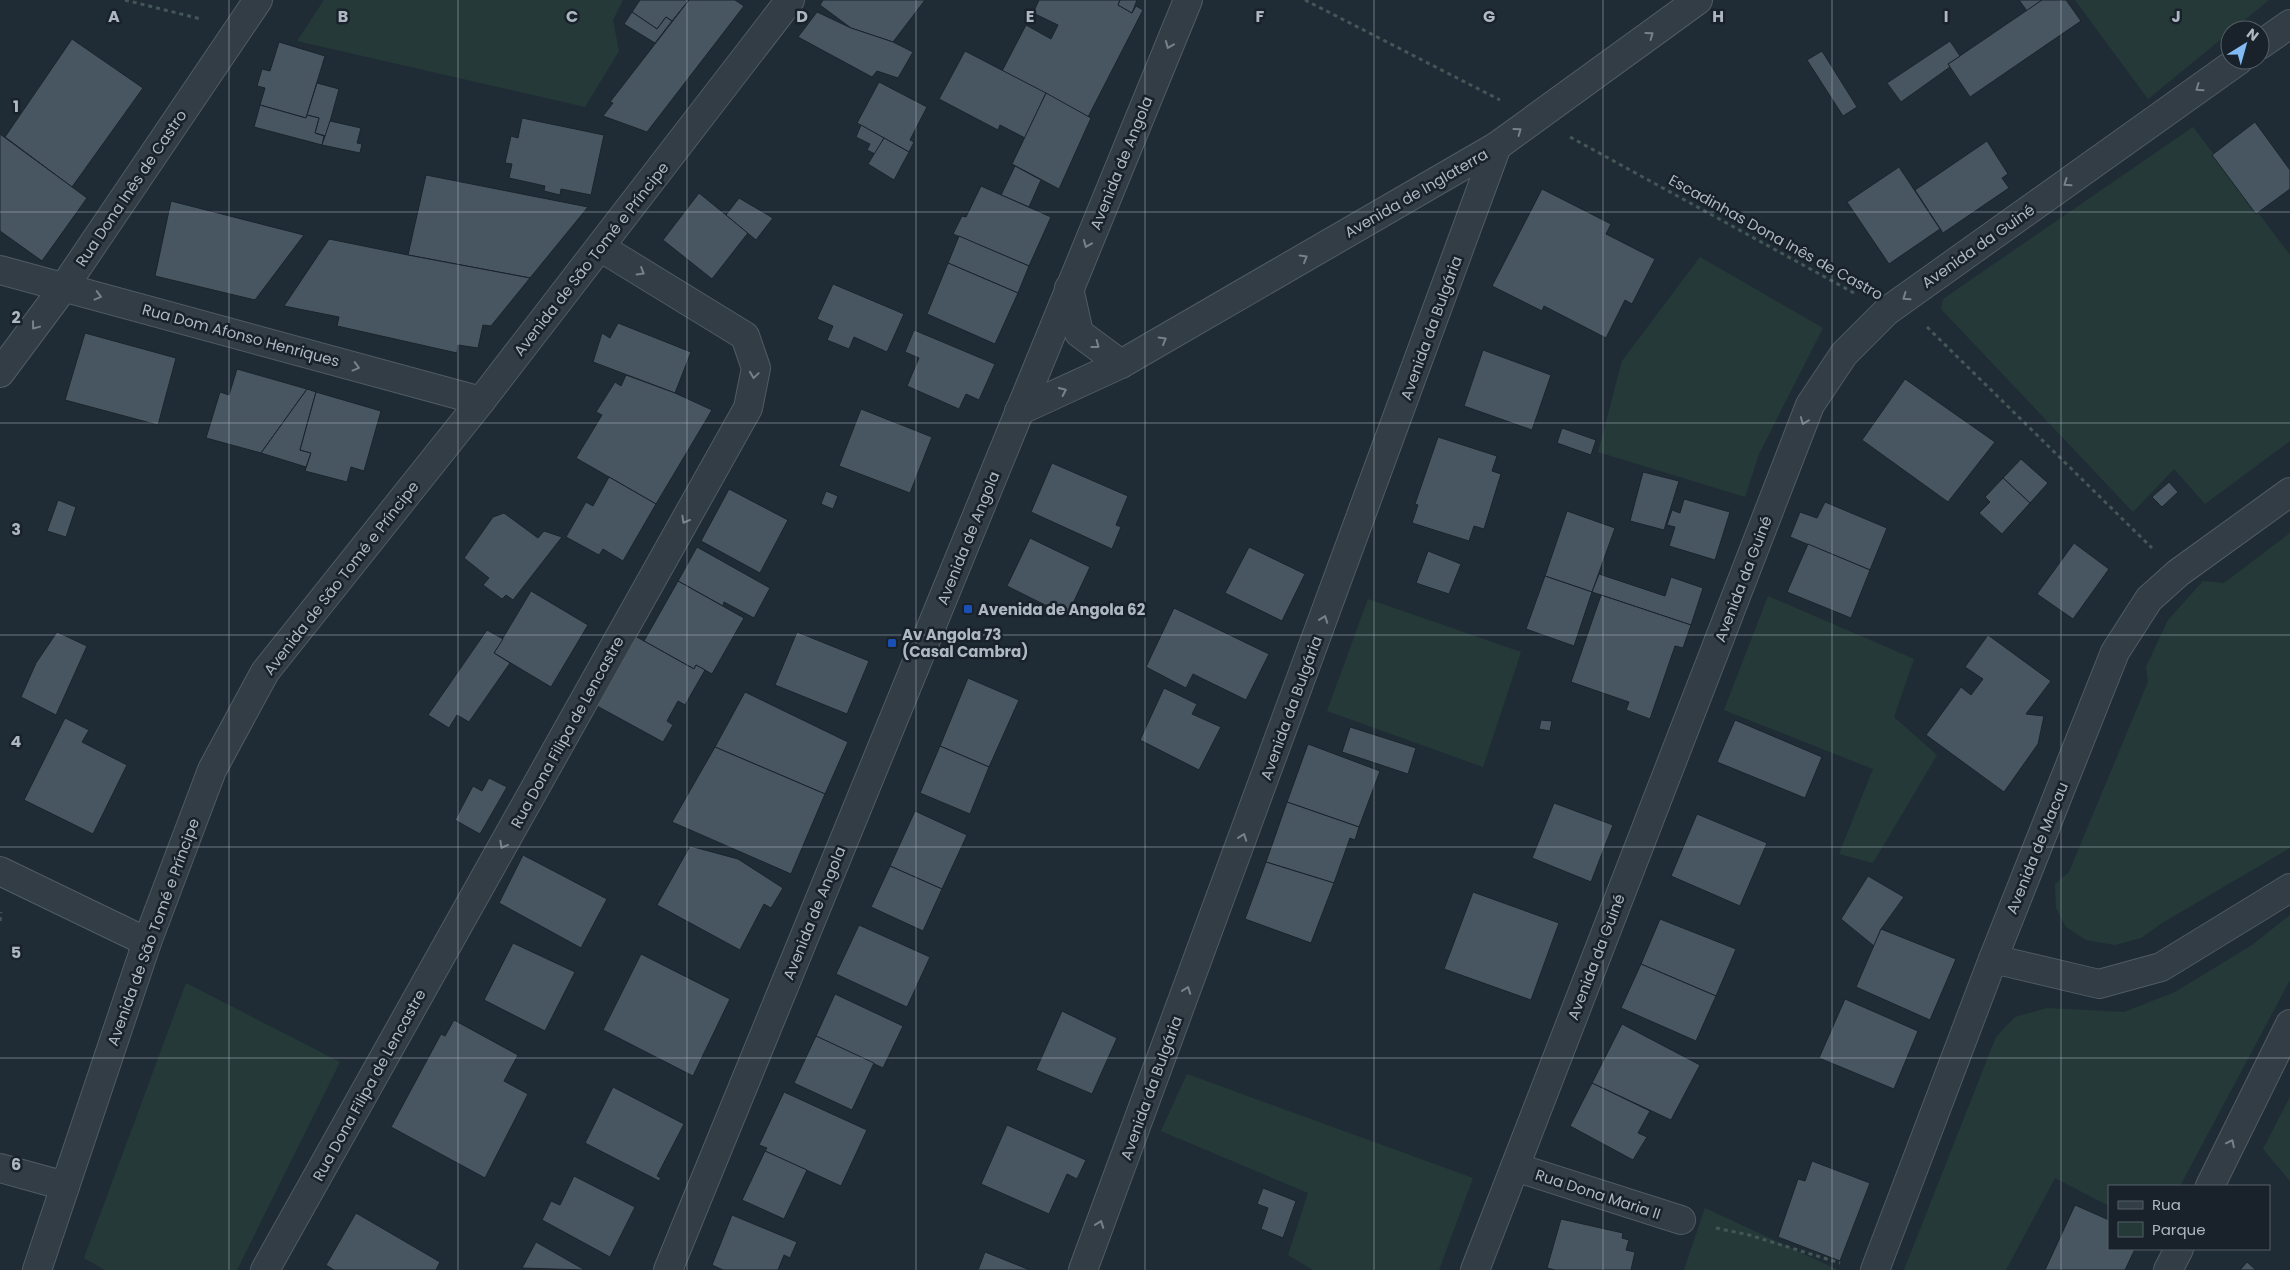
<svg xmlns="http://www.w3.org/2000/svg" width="2290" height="1270" font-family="Poppins,sans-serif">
  <rect width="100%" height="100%" fill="#202c35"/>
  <!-- green -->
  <g fill="#253a38">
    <polygon points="324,0 623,0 613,20 619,51 585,107 297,41"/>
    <polygon points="2075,0 2269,0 2148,99"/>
    <polygon points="2193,127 2290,255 2290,441 2205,504 2174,469 2133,512 1941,309 1943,299"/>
    <polygon points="1700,257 1823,328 1759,454 1745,497 1598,452 1622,361"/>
    <polygon points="2290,533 2290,848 2162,923 2141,938 2115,945 2086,940 2066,927 2056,908 2055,884 2069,872 2148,682 2146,667 2168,620 2203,581 2224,583"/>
    <polygon points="1768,596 1914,659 1894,717 1937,755 1873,863 1839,854 1873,769 1724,710"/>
    <polygon points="1368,599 1521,652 1483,767 1327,711"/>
    <polygon points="2290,915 2290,980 2180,1186 2109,1186 2109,1206 2055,1178 2006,1270 1904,1270 1996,1037 2015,1017 2047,1008 2124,1012 2175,992 2252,945"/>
    <polygon points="186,983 340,1062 237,1270 105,1270 84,1258"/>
    <polygon points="1187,1074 1473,1178 1439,1270 1313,1270 1288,1255 1308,1193 1161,1131"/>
    <polygon points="2290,1097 2290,1181 2263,1149"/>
    <polygon points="1705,1208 1838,1270 1684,1270"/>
  </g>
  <!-- building -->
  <g fill="#485661" stroke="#1b242c">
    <polygon points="640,0 689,0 672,21 666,17 657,29 632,12"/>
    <polygon points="689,0 735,0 744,6 647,132 603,116 613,103 610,102"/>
    <polygon points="823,0 925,0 893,42 851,28 820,5"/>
    <polygon points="1039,0 1120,0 1118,5 1132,13 1136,6 1143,10 1088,117 1002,71 1026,25 1051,39 1058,25 1033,13"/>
    <polygon points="1120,0 1137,0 1132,13 1118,5"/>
    <polygon points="2019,0 2042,0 2027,11"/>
    <polygon points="2042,0 2066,0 2081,21 1970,97 1948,64"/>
    <polygon points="632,12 657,29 666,17 672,21 655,43 624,24"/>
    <polygon points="817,12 851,28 893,42 913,52 898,78 877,71 872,77 798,37"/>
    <polygon points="72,39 143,88 72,187 5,137"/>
    <polygon points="1950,41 1960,56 1948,64 1950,67 1901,102 1887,83"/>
    <polygon points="279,42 325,56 306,118 260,105 265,88 257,86 262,69 270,71"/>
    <polygon points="965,51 1046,93 1025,138 1000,125 998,130 939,99"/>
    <polygon points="1822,51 1857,107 1843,116 1807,60"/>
    <polygon points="879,82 927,107 910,140 914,142 909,152 857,123"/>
    <polygon points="317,83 339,89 326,136 315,133 319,118 307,115"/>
    <polygon points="1046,93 1091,118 1059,189 1012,164"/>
    <polygon points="260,105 306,118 307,115 319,118 315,133 324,136 322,145 254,127"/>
    <polygon points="522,118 604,135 591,195 561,189 560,195 544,191 545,186 509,178 512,164 505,163 511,136 518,138"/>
    <polygon points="330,121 361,128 357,143 362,144 360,153 322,145"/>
    <polygon points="2255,122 2290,170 2290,189 2256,214 2212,155"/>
    <polygon points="861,125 884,138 875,154 867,150 870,144 856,137"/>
    <polygon points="0,134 87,198 42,261 0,231"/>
    <polygon points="884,138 909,152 894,180 868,164"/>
    <polygon points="1987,141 2008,174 2002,178 2009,188 1943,233 1915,190"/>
    <polygon points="1015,166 1041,180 1029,207 1001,195"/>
    <polygon points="1899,167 1940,229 1889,264 1847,202"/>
    <polygon points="426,175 588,207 530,278 408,255"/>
    <polygon points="981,186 1051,217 1029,266 953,234 962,216 966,217"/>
    <polygon points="1542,189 1611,224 1606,234 1655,259 1632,304 1625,300 1606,338 1544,306 1542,311 1492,286"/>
    <polygon points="699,193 748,233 712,279 663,240"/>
    <polygon points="739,198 773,218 756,240 726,215"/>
    <polygon points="171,201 304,235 255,300 155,276"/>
    <polygon points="959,236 1029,266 1018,293 948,263"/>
    <polygon points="329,239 408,255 530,278 491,326 483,325 478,348 458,345 457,353 337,326 339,317 284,306"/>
    <polygon points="948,263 1018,293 995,344 927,314"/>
    <polygon points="833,284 904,314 887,352 854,337 849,349 827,340 833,326 817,319"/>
    <polygon points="618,323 691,352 675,393 593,362 602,333 610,338"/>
    <polygon points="914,330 995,364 979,400 966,394 959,409 907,386 919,358 905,352"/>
    <polygon points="85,333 176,358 158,425 65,400"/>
    <polygon points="1483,350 1551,375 1532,430 1464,406"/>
    <polygon points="237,369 307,389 261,453 206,438 220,392 229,395"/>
    <polygon points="626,375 675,393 712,410 656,504 576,458 602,415 596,412 615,382 621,386"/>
    <polygon points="1905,379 1995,442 1948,502 1862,440"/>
    <polygon points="307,389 316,392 300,450 311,453 306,467 261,453"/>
    <polygon points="316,392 381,411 364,471 351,467 347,482 305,471 311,453 300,450"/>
    <polygon points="861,409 932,437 910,493 839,466"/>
    <polygon points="1562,428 1596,440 1591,455 1557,443"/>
    <polygon points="1438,437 1497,456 1492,471 1501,474 1484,529 1474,526 1469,541 1412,523 1418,505 1415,504"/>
    <polygon points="2021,459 2048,483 2030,503 2003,478"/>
    <polygon points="1052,463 1128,496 1116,525 1121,527 1112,549 1031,512"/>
    <polygon points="1643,472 1679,481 1664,530 1630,521"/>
    <polygon points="609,477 656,504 623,561 603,549 599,555 566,537 586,502 593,506"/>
    <polygon points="2003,478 2030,503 2002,534 1979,513 1990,502 1985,497"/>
    <polygon points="2169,482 2178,492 2162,507 2152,497"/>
    <polygon points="729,489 788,520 760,573 701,541"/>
    <polygon points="826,491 838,496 833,509 821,504"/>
    <polygon points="1684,499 1730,512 1715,560 1669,546 1675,527 1667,525 1672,510 1680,513"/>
    <polygon points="58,500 76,507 66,537 47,531"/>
    <polygon points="1825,502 1887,528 1870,570 1790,537 1800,512 1817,518"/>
    <polygon points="1567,511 1615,528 1592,592 1545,576"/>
    <polygon points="504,513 538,538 544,531 562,537 513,600 506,595 502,599 483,585 489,578 464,558 493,517"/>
    <polygon points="1030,538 1090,567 1067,616 1007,586"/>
    <polygon points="2074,543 2109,569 2073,619 2037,594"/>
    <polygon points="1808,544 1870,570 1851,618 1787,592"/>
    <polygon points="697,547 770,588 754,618 724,602 723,606 678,581"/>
    <polygon points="1249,547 1305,574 1282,621 1225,593"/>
    <polygon points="1428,551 1461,564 1449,594 1416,583"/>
    <polygon points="1599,574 1665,596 1671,577 1703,588 1691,625 1592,592"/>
    <polygon points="1545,576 1592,592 1574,646 1526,629"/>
    <polygon points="678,581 744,618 712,674 696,665 694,669 644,641"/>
    <polygon points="531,591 588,625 551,687 494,653"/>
    <polygon points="1601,595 1691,625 1683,648 1675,646 1650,719 1626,710 1629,702 1571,682"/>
    <polygon points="1174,608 1269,654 1246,700 1193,674 1186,688 1146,667"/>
    <polygon points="487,630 503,639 494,653 510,663 469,722 457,715 449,728 428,715"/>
    <polygon points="57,632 87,646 56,715 21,697 36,663"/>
    <polygon points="797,632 869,661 847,714 775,685"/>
    <polygon points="1988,635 2051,681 2026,714 2044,716 2038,744 2004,792 1926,735 1961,687 1971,695 1983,679 1965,667"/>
    <polygon points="635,636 694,669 696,665 705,670 685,705 678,701 667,721 673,725 663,742 597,706"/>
    <polygon points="968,678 1019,700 989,767 940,746"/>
    <polygon points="1164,688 1197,704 1192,714 1221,727 1199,770 1140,740"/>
    <polygon points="745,692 848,742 825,794 715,747"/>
    <polygon points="65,718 89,730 82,742 127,765 93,834 24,800"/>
    <polygon points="1541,720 1552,721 1550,731 1539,729"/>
    <polygon points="1735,720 1822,757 1805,798 1717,762"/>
    <polygon points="1350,727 1416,748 1408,774 1342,752"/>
    <polygon points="1308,744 1380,771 1359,827 1287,802"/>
    <polygon points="940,746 989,767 970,814 920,793"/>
    <polygon points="715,747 825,794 791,874 672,822"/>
    <polygon points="489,778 507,787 480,834 455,820 473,786 482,791"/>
    <polygon points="1287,802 1359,827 1355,840 1350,838 1334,883 1266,862"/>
    <polygon points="1554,803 1613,825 1591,882 1532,858"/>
    <polygon points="915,811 967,835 942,889 890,866"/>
    <polygon points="1697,814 1767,843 1740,906 1671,876"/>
    <polygon points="690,846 738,859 783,888 771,908 764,904 740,950 657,905"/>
    <polygon points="523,855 607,899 581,948 499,903"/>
    <polygon points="1266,862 1334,883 1311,943 1245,919"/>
    <polygon points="890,866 942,889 923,931 871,907"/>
    <polygon points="1868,876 1904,897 1881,929 1874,946 1841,919"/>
    <polygon points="1473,892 1559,923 1531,1000 1444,969"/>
    <polygon points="1660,919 1736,949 1716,996 1641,964"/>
    <polygon points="859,925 930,957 907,1007 836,974"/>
    <polygon points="1881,929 1956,959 1930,1020 1856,987"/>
    <polygon points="513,943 575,972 545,1031 484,1000"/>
    <polygon points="641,954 730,999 693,1076 603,1030"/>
    <polygon points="1641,964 1716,996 1696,1041 1621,1008"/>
    <polygon points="835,994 903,1026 883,1068 816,1036"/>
    <polygon points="1845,999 1918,1031 1894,1089 1819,1058"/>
    <polygon points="1062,1011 1117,1038 1092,1094 1036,1070"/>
    <polygon points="454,1020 518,1055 504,1081 528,1094 485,1178 391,1127 441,1034 445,1036"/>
    <polygon points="1622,1024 1700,1065 1671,1120 1592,1083"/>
    <polygon points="816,1036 874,1063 852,1110 794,1083"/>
    <polygon points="1592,1083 1650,1111 1638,1133 1647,1137 1633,1160 1570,1126"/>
    <polygon points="613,1087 684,1124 657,1176 661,1178 659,1181 585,1143"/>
    <polygon points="784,1092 867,1130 841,1186 765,1151 767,1148 759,1145"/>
    <polygon points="1007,1125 1086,1160 1077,1179 1067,1174 1049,1214 981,1184"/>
    <polygon points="765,1151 807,1170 784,1219 742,1200"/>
    <polygon points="1812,1161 1870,1183 1840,1261 1778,1237 1798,1179 1805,1181"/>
    <polygon points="574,1176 635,1207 610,1257 542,1220 551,1201 560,1205"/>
    <polygon points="1263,1188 1296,1201 1283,1238 1261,1229 1268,1208 1257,1204"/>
    <polygon points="2075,1205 2109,1220 2109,1249 2135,1249 2125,1270 2045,1270"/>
    <polygon points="356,1213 440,1262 436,1270 334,1270 326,1265"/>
    <polygon points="732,1215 797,1242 790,1258 784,1255 778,1270 723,1270 712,1265"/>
    <polygon points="1561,1219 1623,1233 1622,1238 1629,1240 1626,1250 1635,1252 1631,1270 1555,1270 1547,1268"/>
    <polygon points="536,1242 585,1270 522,1268"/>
    <polygon points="985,1252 1030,1270 978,1270"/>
    <polygon points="2247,1262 2256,1270 2240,1270"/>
  </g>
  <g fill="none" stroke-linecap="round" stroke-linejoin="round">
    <!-- minor casing -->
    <g stroke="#515b64" stroke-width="30">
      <g id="minor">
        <polyline points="2260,45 2290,24"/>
        <polyline points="0,270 481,401"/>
        <polyline points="1069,288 1079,333 1121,364"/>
        <polyline points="0,373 64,287 258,0"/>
        <polyline points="1019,411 1121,364 1497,146 1698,0"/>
        <polyline points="0,871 147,942"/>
        <polyline points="1993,959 2099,984 2161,967 2290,888"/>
        <polyline points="1515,1167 1681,1220"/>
        <polyline points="0,1168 65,1186"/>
        <polyline points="2210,1186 2290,1024"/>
        <polyline points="37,1270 147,942 212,770 265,672 481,401 790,0"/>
        <polyline points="265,1270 748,408 756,368 745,336 600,247"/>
        <polyline points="668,1270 1188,0"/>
        <polyline points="1083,1270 1497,146"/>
        <polyline points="1475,1270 1810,405 1844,354 1887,311 2239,60"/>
        <polyline points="1875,1270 1993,959 2115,652 2149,599 2178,573 2290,492"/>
        <polyline points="2168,1270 2179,1249"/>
      </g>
    </g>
    <!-- path -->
    <g stroke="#435757" stroke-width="3" stroke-dasharray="4 4" stroke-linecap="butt">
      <polyline points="125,0 201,19"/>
      <polyline points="1305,0 1500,100"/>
      <polyline points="1570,137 1854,293"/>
      <polyline points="1927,327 2152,548"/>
      <polyline points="0,921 1,912"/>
      <polyline points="1716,1228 1749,1235 1840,1263"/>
    </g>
    <!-- minor -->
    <use href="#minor" stroke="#333d46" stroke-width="28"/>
  </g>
  <!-- one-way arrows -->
  <defs><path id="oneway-chevron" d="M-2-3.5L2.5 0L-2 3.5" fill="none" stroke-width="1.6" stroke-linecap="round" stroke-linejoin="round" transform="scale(1.25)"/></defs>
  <g stroke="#76818b">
    <use href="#oneway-chevron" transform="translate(1650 35) rotate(-36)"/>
    <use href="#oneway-chevron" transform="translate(1169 45) rotate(112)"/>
    <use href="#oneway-chevron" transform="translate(2199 88) rotate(145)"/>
    <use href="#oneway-chevron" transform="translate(1518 131) rotate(-36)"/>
    <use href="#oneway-chevron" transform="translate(2067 183) rotate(145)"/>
    <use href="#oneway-chevron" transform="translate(1087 244) rotate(112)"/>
    <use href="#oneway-chevron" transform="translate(1304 258) rotate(-30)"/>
    <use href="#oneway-chevron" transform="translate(641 272) rotate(31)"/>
    <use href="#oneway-chevron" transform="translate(98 296) rotate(15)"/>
    <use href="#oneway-chevron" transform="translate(1906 297) rotate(145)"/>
    <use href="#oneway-chevron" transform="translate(35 326) rotate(127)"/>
    <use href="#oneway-chevron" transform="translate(1163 340) rotate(-30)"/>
    <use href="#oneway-chevron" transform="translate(1096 345) rotate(37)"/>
    <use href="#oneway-chevron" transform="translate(356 367) rotate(15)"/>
    <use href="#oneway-chevron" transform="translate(754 375) rotate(98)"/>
    <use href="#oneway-chevron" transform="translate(1063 391) rotate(-25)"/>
    <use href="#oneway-chevron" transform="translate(1804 421) rotate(111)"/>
    <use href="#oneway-chevron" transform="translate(685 520) rotate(119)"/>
    <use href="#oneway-chevron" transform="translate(1324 619) rotate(-70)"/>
    <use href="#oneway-chevron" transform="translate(1243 837) rotate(-70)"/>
    <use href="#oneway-chevron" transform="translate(503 845) rotate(119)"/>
    <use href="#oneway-chevron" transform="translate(1187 990) rotate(-70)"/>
    <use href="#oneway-chevron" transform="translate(2231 1143) rotate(-64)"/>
    <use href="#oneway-chevron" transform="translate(1100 1224) rotate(-70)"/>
  </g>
  <!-- grid -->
  <path fill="none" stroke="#adb8c3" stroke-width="1" stroke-opacity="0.55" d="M229 0V1270M458 0V1270M687 0V1270M916 0V1270M1145 0V1270M1374 0V1270M1603 0V1270M1832 0V1270M2061 0V1270M0 212H2290M0 423H2290M0 635H2290M0 847H2290M0 1058H2290"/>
  <!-- markers -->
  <g fill="#1a4fb4" stroke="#19222a" stroke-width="2">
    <rect x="963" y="604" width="10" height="10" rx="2.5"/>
    <rect x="887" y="638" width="10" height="10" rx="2.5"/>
  </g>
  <g text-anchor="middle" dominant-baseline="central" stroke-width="5" stroke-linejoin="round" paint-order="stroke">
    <!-- street labels -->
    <g font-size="15" fill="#adb8c3" stroke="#19222a">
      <text transform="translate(1121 163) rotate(-68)">Avenida de Angola</text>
      <text transform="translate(131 188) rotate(-56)">Rua Dona Inês de Castro</text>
      <text transform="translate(1416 193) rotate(-30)">Avenida de Inglaterra</text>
      <text transform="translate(1776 237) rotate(29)">Escadinhas Dona Inês de Castro</text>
      <text transform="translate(1978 246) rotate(-35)">Avenida da Guiné</text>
      <text transform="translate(591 259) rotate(-52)">Avenida de São Tomé e Príncipe</text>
      <text transform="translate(1431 328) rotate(-70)">Avenida da Bulgária</text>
      <text transform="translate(241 335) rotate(15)">Rua Dom Afonso Henriques</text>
      <text transform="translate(968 538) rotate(-68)">Avenida de Angola</text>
      <text transform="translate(341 578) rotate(-52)">Avenida de São Tomé e Príncipe</text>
      <text transform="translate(1743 579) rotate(-69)">Avenida da Guiné</text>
      <text transform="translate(1291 708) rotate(-70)">Avenida da Bulgária</text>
      <text transform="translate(567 732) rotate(-61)">Rua Dona Filipa de Lencastre</text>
      <text transform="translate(2037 848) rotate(-68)">Avenida de Macau</text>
      <text transform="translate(814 913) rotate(-68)">Avenida de Angola</text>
      <text transform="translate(153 932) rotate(-70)">Avenida de São Tomé e Príncipe</text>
      <text transform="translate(1596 957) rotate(-69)">Avenida da Guiné</text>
      <text transform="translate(369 1085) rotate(-61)">Rua Dona Filipa de Lencastre</text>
      <text transform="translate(1151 1088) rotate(-70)">Avenida da Bulgária</text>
      <text transform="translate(1598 1194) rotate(18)">Rua Dona Maria II</text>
    </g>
    <!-- poi labels -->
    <g font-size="15" font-weight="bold" fill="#adb8c3" stroke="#19222a" text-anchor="start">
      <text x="978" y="609">Avenida de Angola 62</text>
      <text x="902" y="634">Av Angola 73<tspan x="902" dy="17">(Casal Cambra)</tspan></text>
    </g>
  </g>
  <g font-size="16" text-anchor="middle" font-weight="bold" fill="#adb8c3" stroke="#19222a" stroke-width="5" stroke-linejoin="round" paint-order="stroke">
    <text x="114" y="22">A</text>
    <text x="343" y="22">B</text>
    <text x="572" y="22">C</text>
    <text x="802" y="22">D</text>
    <text x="1030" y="22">E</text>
    <text x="1260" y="22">F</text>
    <text x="1489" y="22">G</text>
    <text x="1718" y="22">H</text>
    <text x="1946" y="22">I</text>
    <text x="2176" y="22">J</text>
    <text x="16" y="112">1</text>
    <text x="16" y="323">2</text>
    <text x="16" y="535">3</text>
    <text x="16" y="747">4</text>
    <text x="16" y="958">5</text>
    <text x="16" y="1170">6</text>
  </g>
  <!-- legend -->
  <rect x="2108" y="1185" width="162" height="65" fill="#19222a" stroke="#545e67"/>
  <rect x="2118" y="1201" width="25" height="8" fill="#333d46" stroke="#545e67"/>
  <text x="2152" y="1210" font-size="15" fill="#adb8c3">Rua</text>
  <rect x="2118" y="1222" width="25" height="15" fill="#253a38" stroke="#545e67"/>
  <text x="2152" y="1235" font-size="15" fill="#adb8c3">Parque</text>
  <!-- north arrow -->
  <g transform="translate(2245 45) rotate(37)"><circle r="24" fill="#19222a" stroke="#545e67"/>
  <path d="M0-4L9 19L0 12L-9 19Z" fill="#82bbf3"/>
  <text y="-8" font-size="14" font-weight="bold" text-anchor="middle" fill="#adb8c3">N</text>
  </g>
</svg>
